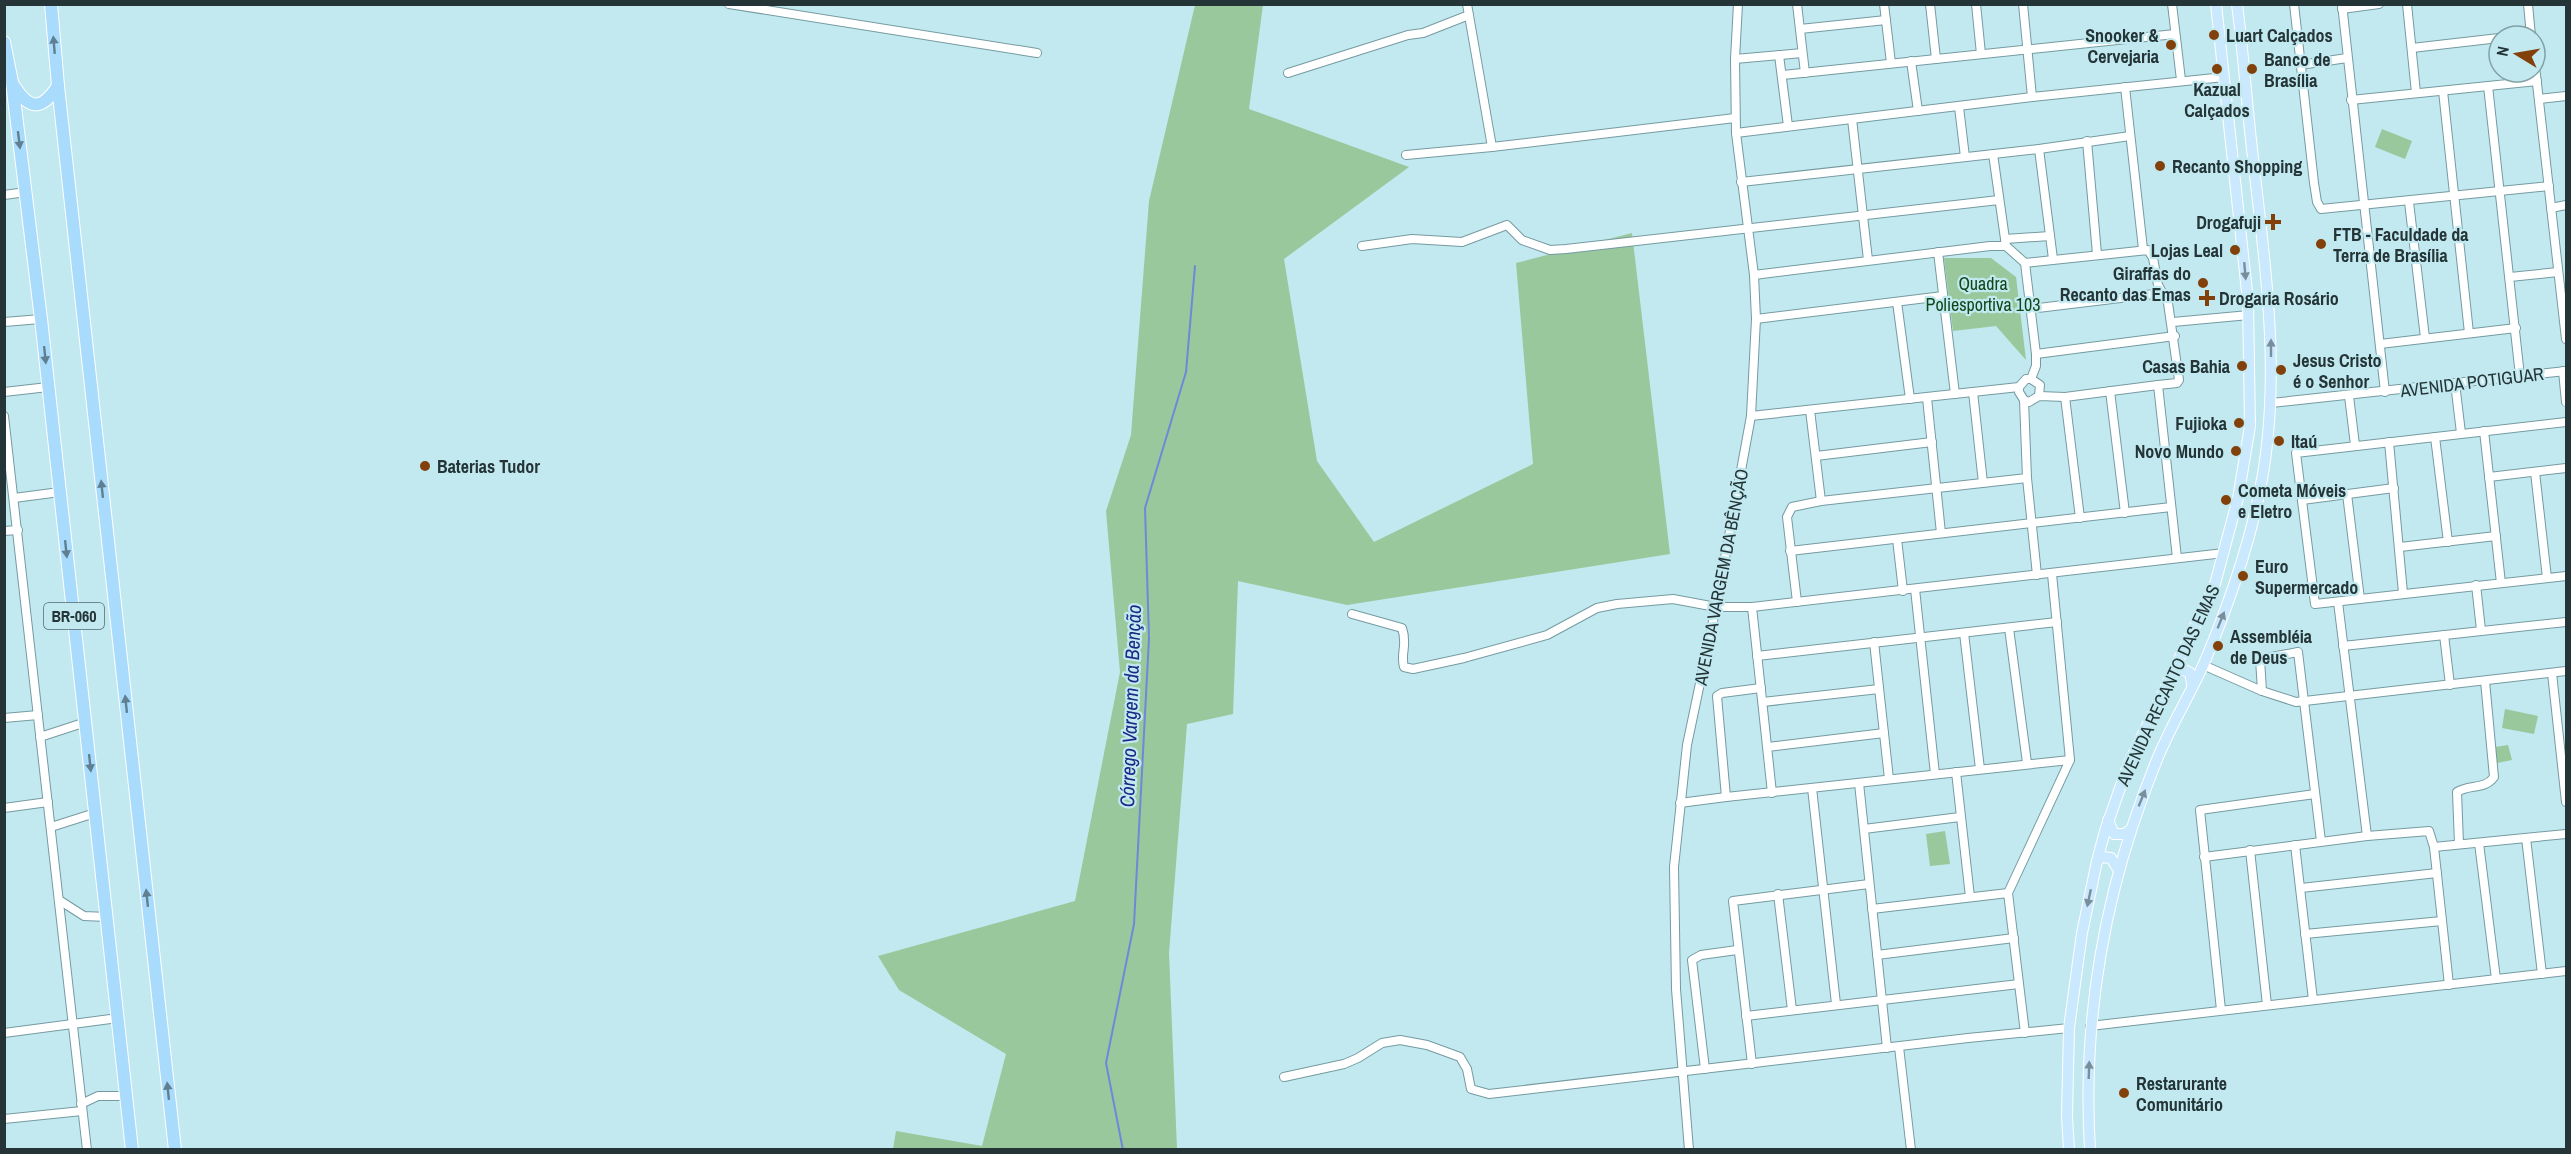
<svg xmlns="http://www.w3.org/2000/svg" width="2571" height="1154" font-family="'Archivo Narrow',sans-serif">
  <rect width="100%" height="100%" fill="#c1e9ef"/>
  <!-- green -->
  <g fill="#98c89b">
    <polygon points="1195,5 1263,5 1249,109 1409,167 1284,259 1317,461 1374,542 1533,464 1516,263 1632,233 1670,554 1347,605 1238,581 1233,714 1187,724 1169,953 1177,1149 893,1149 896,1131 982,1146 1006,1054 899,990 878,956 1075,901 1120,672 1106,511 1131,435 1149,201"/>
    <polygon points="2382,129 2412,141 2405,159 2375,147"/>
    <polygon points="1944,258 1991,258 2016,277 2026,360 1996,326 1953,331"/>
    <polygon points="2505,709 2538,716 2534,734 2502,728"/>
    <polygon points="2508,745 2512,760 2497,763 2495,747"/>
    <polygon points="1945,831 1950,864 1930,866 1926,834"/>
  </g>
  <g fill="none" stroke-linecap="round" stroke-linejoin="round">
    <!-- stream -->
    <polyline stroke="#6e88da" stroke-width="2" points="1123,1150 1106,1063 1134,924 1149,638 1145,508 1186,372 1195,266"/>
    <!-- minor casing -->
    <g stroke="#759ba1" stroke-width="10">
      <g id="minor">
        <polyline points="729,4 1037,53"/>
        <polyline points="1467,4 1492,147"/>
        <polyline points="1797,4 1805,73"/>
        <polyline points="1884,4 1891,63"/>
        <polyline points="1930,4 1936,59"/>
        <polyline points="1976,4 1981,54"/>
        <polyline points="2023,4 2032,97"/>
        <polyline points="2172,4 2181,80"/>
        <polyline points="2294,4 2314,183 2317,202 2321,209 2549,186"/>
        <polyline points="2342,4 2385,392"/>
        <polyline points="2407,4 2416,93"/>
        <polyline points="2528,4 2531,36"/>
        <polyline points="2342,9 2379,4"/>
        <polyline points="1800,29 1886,20"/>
        <polyline points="2514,36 2531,34"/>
        <polyline points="2412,48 2499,38"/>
        <polyline points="1779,55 1788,126"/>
        <polyline points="1735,59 1802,53"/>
        <polyline points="1911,61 1918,111"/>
        <polyline points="2300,65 2347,58"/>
        <polyline points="2535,66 2566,339"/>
        <polyline points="1288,73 1408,35 1423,33 1469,15"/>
        <polyline points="1783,75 2175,34"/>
        <polyline points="2488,86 2520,376"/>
        <polyline points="2125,87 2143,249"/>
        <polyline points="2443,91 2469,333"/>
        <polyline points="2539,99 2566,96"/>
        <polyline points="2351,100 2537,81"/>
        <polyline points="1959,107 1965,157"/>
        <polyline points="1852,119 1868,260"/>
        <polyline points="1736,133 2032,97 2224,77"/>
        <polyline points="2087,141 2097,254"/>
        <polyline points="2039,149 2053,259"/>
        <polyline points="1993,154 2006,246"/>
        <polyline points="1406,155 1492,147 1735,118"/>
        <polyline points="1741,182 2039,149 2130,136"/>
        <polyline points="4,195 26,192"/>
        <polyline points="2409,202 2425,338"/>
        <polyline points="2551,208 2566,205"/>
        <polyline points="2005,239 2050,236"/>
        <polyline points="1362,246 1412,239 1462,242 1507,225 1522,240 1550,250 1566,249 1999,200"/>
        <polyline points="1938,252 1955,394"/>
        <polyline points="2025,263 2036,354 2036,366 2031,379"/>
        <polyline points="1754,275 1990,246 2006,246 2025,263 2148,250 2153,258 2158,285 2168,303 2179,380 2177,383 2158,385 2177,558"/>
        <polyline points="2510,277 2558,272"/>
        <polyline points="1897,302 1910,399"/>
        <polyline points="2030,309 2162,293"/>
        <polyline points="1756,319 1943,296"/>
        <polyline points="4,322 41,319"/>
        <polyline points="2173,322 2249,315"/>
        <polyline points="2380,344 2516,328"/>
        <polyline points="2036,354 2175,336"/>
        <polyline points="2563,371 2566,402"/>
        <polyline points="2455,383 2461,433"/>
        <polyline points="2019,387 2019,392 2024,400 2027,478 2037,575"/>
        <polyline points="2110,391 2125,513"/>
        <polyline points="4,392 48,387"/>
        <polyline points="1973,392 1983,483"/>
        <polyline points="2349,396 2355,445"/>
        <polyline points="2065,397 2080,518"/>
        <polyline points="1927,398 1941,533"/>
        <polyline points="2024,400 2029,402 2039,396 2065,397 2158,385"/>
        <polyline points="2271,403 2566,371"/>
        <polyline points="1810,410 1821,501"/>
        <polyline points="4,416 87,1150"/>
        <polyline points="1751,416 2019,387 2026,379 2031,379 2040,385 2039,396"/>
        <polyline points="2566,422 2296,453 2315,604 2566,576"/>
        <polyline points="2484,431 2501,583"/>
        <polyline points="2435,437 2448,542"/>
        <polyline points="2389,442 2403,593"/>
        <polyline points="1816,456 1932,442"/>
        <polyline points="2535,472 2547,578"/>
        <polyline points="2489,477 2566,468"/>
        <polyline points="2347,494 2360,599"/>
        <polyline points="14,498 60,492"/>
        <polyline points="2302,500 2394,488"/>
        <polyline points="4,531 18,530"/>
        <polyline points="1897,539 1903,591"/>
        <polyline points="2400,547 2496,536"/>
        <polyline points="1790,551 2171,507"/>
        <polyline points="2476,585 2481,630"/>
        <polyline points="1915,589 1935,774"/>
        <polyline points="1797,602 1787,517 1792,507 1821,501 2027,478"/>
        <polyline points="2338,602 2367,836"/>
        <polyline points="1752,607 1772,793"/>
        <path d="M1352 614 1402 628C1408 645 1400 653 1404 667L1413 669 1464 658 1547 635 1597 608 1617 604 1673 599 1716 607H1752L2224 553"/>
        <polyline points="2009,628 2027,763"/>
        <polyline points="1964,633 1980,769"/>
        <polyline points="2444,635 2450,685"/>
        <polyline points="1874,642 1889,779"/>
        <polyline points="2343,646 2566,622"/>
        <polyline points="1757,656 2057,622"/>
        <polyline points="2203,665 2262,691 2296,702 2566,671"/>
        <polyline points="2552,673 2566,802"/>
        <polyline points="2262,691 2260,659 2298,652 2321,841"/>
        <polyline points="1763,702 1879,689"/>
        <polyline points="4,718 38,715"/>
        <polyline points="40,737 86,722"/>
        <polyline points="1768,747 1884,733"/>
        <polyline points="1956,772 1970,897"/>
        <polyline points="1859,783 1887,1048"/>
        <polyline points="1812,788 1836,1004"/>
        <polyline points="1726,797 2070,760"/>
        <polyline points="1680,803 1726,797 1717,696 1722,693 1761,688"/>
        <polyline points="4,808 48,802"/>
        <polyline points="51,827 95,813"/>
        <polyline points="1864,829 1960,817"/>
        <polyline points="2526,838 2542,974"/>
        <polyline points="2479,843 2496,979"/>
        <path d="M2459 844 2457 792C2469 784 2485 790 2494 777L2485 681"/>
        <polyline points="2295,845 2313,1000"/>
        <polyline points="2434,847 2566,834"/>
        <polyline points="2250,850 2267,1005"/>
        <polyline points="2204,857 2367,836 2429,831 2434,847 2449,985"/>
        <polyline points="2301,888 2437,873"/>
        <polyline points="1778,894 1792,1010"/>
        <polyline points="59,900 84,916 107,917"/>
        <polyline points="1872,909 2008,893"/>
        <polyline points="2305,934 2442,921"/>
        <polyline points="1877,955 2014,938"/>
        <polyline points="2221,1010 2200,810 2315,794"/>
        <polyline points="1746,1016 2019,984"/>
        <polyline points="2090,1026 2566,971"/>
        <polyline points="4,1033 118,1018"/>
        <polyline points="2025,1033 2008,893 2070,760 2052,574"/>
        <polyline points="1899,1047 1911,1150"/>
        <polyline points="1752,1064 1733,901 1869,884"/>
        <polyline points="1705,1069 1692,960 1701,955 1737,950"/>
        <polyline points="1284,1077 1344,1064 1358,1058 1382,1043 1400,1040 1427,1045 1460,1057 1467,1069 1471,1089 1489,1094 1968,1038 2069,1028"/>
        <polyline points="81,1104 98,1096 126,1096"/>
        <polyline points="4,1119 82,1111"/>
        <polyline points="1689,1150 1676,989 1674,867 1687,745 1716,607 1751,416 1756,319 1754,275 1736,133 1735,59 1738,4"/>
      </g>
    </g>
    <!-- major casing -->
    <g stroke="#fff" stroke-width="12">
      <g id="major">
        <path d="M2174 673C2180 669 2185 669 2190 673L2192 684"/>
        <polyline points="2108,820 2114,834 2125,834 2130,830"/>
        <polyline points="2097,861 2102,857 2111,858 2118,869"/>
        <polyline points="2069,1150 2067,1116 2069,1028 2082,933 2097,861 2105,831 2128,765 2215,584 2238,498 2250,426 2248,301 2216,4"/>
        <path d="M2090 1150C2082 1017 2106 885 2156 762 2170 727 2190 695 2205 661 2226 611 2245 558 2257 504 2285 383 2264 262 2251 140 2246 95 2243 50 2237 4"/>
      </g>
    </g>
    <!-- highway casing -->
    <g stroke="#fff" stroke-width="14">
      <g id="highway">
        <polyline points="51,4 58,86 175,1150"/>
        <polyline points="4,42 12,82 41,319 132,1150"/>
        <path d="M14 86C30 111 42 110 58 86"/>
      </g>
    </g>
    <!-- minor -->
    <use href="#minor" stroke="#fff" stroke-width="8"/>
    <!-- major -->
    <use href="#major" stroke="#cbe9fe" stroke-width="10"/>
    <!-- highway -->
    <use href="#highway" stroke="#a9dbfd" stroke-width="12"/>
  </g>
  <!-- one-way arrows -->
  <defs><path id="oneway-solid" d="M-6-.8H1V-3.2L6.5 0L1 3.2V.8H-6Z" transform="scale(1.5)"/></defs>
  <g fill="#607f90">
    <use href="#oneway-solid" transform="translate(54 45) rotate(-95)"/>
    <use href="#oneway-solid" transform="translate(19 140) rotate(83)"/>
    <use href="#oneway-solid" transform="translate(45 355) rotate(84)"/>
    <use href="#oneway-solid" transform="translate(102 489) rotate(-96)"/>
    <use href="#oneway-solid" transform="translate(66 549) rotate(84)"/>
    <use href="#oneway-solid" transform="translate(126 704) rotate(-96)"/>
    <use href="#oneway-solid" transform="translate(90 763) rotate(84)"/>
    <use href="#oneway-solid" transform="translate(147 898) rotate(-96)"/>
    <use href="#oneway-solid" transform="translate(168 1091) rotate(-96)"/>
  </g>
  <g fill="#788e9a">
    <use href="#oneway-solid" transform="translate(2245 271) rotate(85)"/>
    <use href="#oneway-solid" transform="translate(2271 348) rotate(-90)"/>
    <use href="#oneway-solid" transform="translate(2221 620) rotate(-68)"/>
    <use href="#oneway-solid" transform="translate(2142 798) rotate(-68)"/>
    <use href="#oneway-solid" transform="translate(2089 898) rotate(102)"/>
    <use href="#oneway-solid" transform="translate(2089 1070) rotate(-88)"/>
  </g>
  <!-- markers -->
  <g fill="#82410b" stroke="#c1e9ef" stroke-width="2">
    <circle cx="2214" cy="35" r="6"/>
    <circle cx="2171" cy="45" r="6"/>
    <circle cx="2217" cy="69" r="6"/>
    <circle cx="2252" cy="69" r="6"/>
    <circle cx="2160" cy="166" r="6"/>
    <path d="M2270 213h6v6h6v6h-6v6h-6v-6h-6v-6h6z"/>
    <circle cx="2321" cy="244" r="6"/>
    <circle cx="2235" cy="250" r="6"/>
    <circle cx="2203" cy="283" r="6"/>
    <path d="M2204 289h6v6h6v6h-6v6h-6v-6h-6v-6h6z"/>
    <circle cx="2242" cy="366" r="6"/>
    <circle cx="2281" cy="370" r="6"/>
    <circle cx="2239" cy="423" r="6"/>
    <circle cx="2279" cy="441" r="6"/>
    <circle cx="2236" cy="451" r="6"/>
    <circle cx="425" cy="466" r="6"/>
    <circle cx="2226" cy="500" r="6"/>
    <circle cx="2243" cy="576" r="6"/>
    <circle cx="2218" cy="646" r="6"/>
    <circle cx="2124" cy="1093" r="6"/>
  </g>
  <g text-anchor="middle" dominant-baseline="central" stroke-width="4.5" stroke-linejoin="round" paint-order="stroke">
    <!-- shield labels -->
    <rect fill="#c1e9ef" stroke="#536a6e" stroke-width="1.5" x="44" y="603" width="60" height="26" rx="4.5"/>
    <g font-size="16" font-weight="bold" fill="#243437">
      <text x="74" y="616">BR-060</text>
    </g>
    <!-- poi labels -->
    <g font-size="18" font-weight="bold" fill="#243437" stroke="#c1e9ef" text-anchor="start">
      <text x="2159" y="35" text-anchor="end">Snooker &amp;<tspan x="2159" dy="21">Cervejaria</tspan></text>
      <text x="2226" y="35">Luart Calçados</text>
      <text x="2264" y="59">Banco de<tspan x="2264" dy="21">Brasília</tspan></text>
      <text x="2217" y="89" text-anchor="middle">Kazual<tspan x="2217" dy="21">Calçados</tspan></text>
      <text x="2172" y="166">Recanto Shopping</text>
      <text x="2261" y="222" text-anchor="end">Drogafuji</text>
      <text x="2333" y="234">FTB - Faculdade da<tspan x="2333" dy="21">Terra de Brasília</tspan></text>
      <text x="2223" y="250" text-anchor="end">Lojas Leal</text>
      <text x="2191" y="273" text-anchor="end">Giraffas do<tspan x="2191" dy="21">Recanto das Emas</tspan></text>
      <text x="2219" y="298">Drogaria Rosário</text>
      <text x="2293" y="360">Jesus Cristo<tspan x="2293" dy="21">é o Senhor</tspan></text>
      <text x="2230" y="366" text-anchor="end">Casas Bahia</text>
      <text x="2227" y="423" text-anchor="end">Fujioka</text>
      <text x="2291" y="441">Itaú</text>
      <text x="2224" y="451" text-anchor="end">Novo Mundo</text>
      <text x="437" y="466">Baterias Tudor</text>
      <text x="2238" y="490">Cometa Móveis<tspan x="2238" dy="21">e Eletro</tspan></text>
      <text x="2255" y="566">Euro<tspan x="2255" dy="21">Supermercado</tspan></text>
      <text x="2230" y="636">Assembléia<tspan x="2230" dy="21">de Deus</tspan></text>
      <text x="2136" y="1083">Restarurante<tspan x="2136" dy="21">Comunitário</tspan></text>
    </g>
    <!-- park labels -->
    <g font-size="18" fill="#0f4719" stroke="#c1e9ef">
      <text x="1983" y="283">Quadra<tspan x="1983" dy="21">Poliesportiva 103</tspan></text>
    </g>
    <!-- street labels -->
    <g font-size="18" fill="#243437" stroke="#c1e9ef">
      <text transform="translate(2472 382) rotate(-7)">AVENIDA POTIGUAR</text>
      <text transform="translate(1721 577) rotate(-79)">AVENIDA VARGEM DA BÊNÇÃO</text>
      <text transform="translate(2168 685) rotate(-65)">AVENIDA RECANTO DAS EMAS</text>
    </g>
    <!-- water labels -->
    <g font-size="20" font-style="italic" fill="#1c2988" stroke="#c1e9ef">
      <text transform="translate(1130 706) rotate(-88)">Córrego Vargem da Benção</text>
    </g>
  </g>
  <!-- border -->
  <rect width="2571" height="1154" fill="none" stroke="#243437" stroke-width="12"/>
  <!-- north arrow -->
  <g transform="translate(2517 54) rotate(281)"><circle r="28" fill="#c1e9ef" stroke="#82a1a5" stroke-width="1.5"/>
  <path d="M0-4.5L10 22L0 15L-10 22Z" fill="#82410b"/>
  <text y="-9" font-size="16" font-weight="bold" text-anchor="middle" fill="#243437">N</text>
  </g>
</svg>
